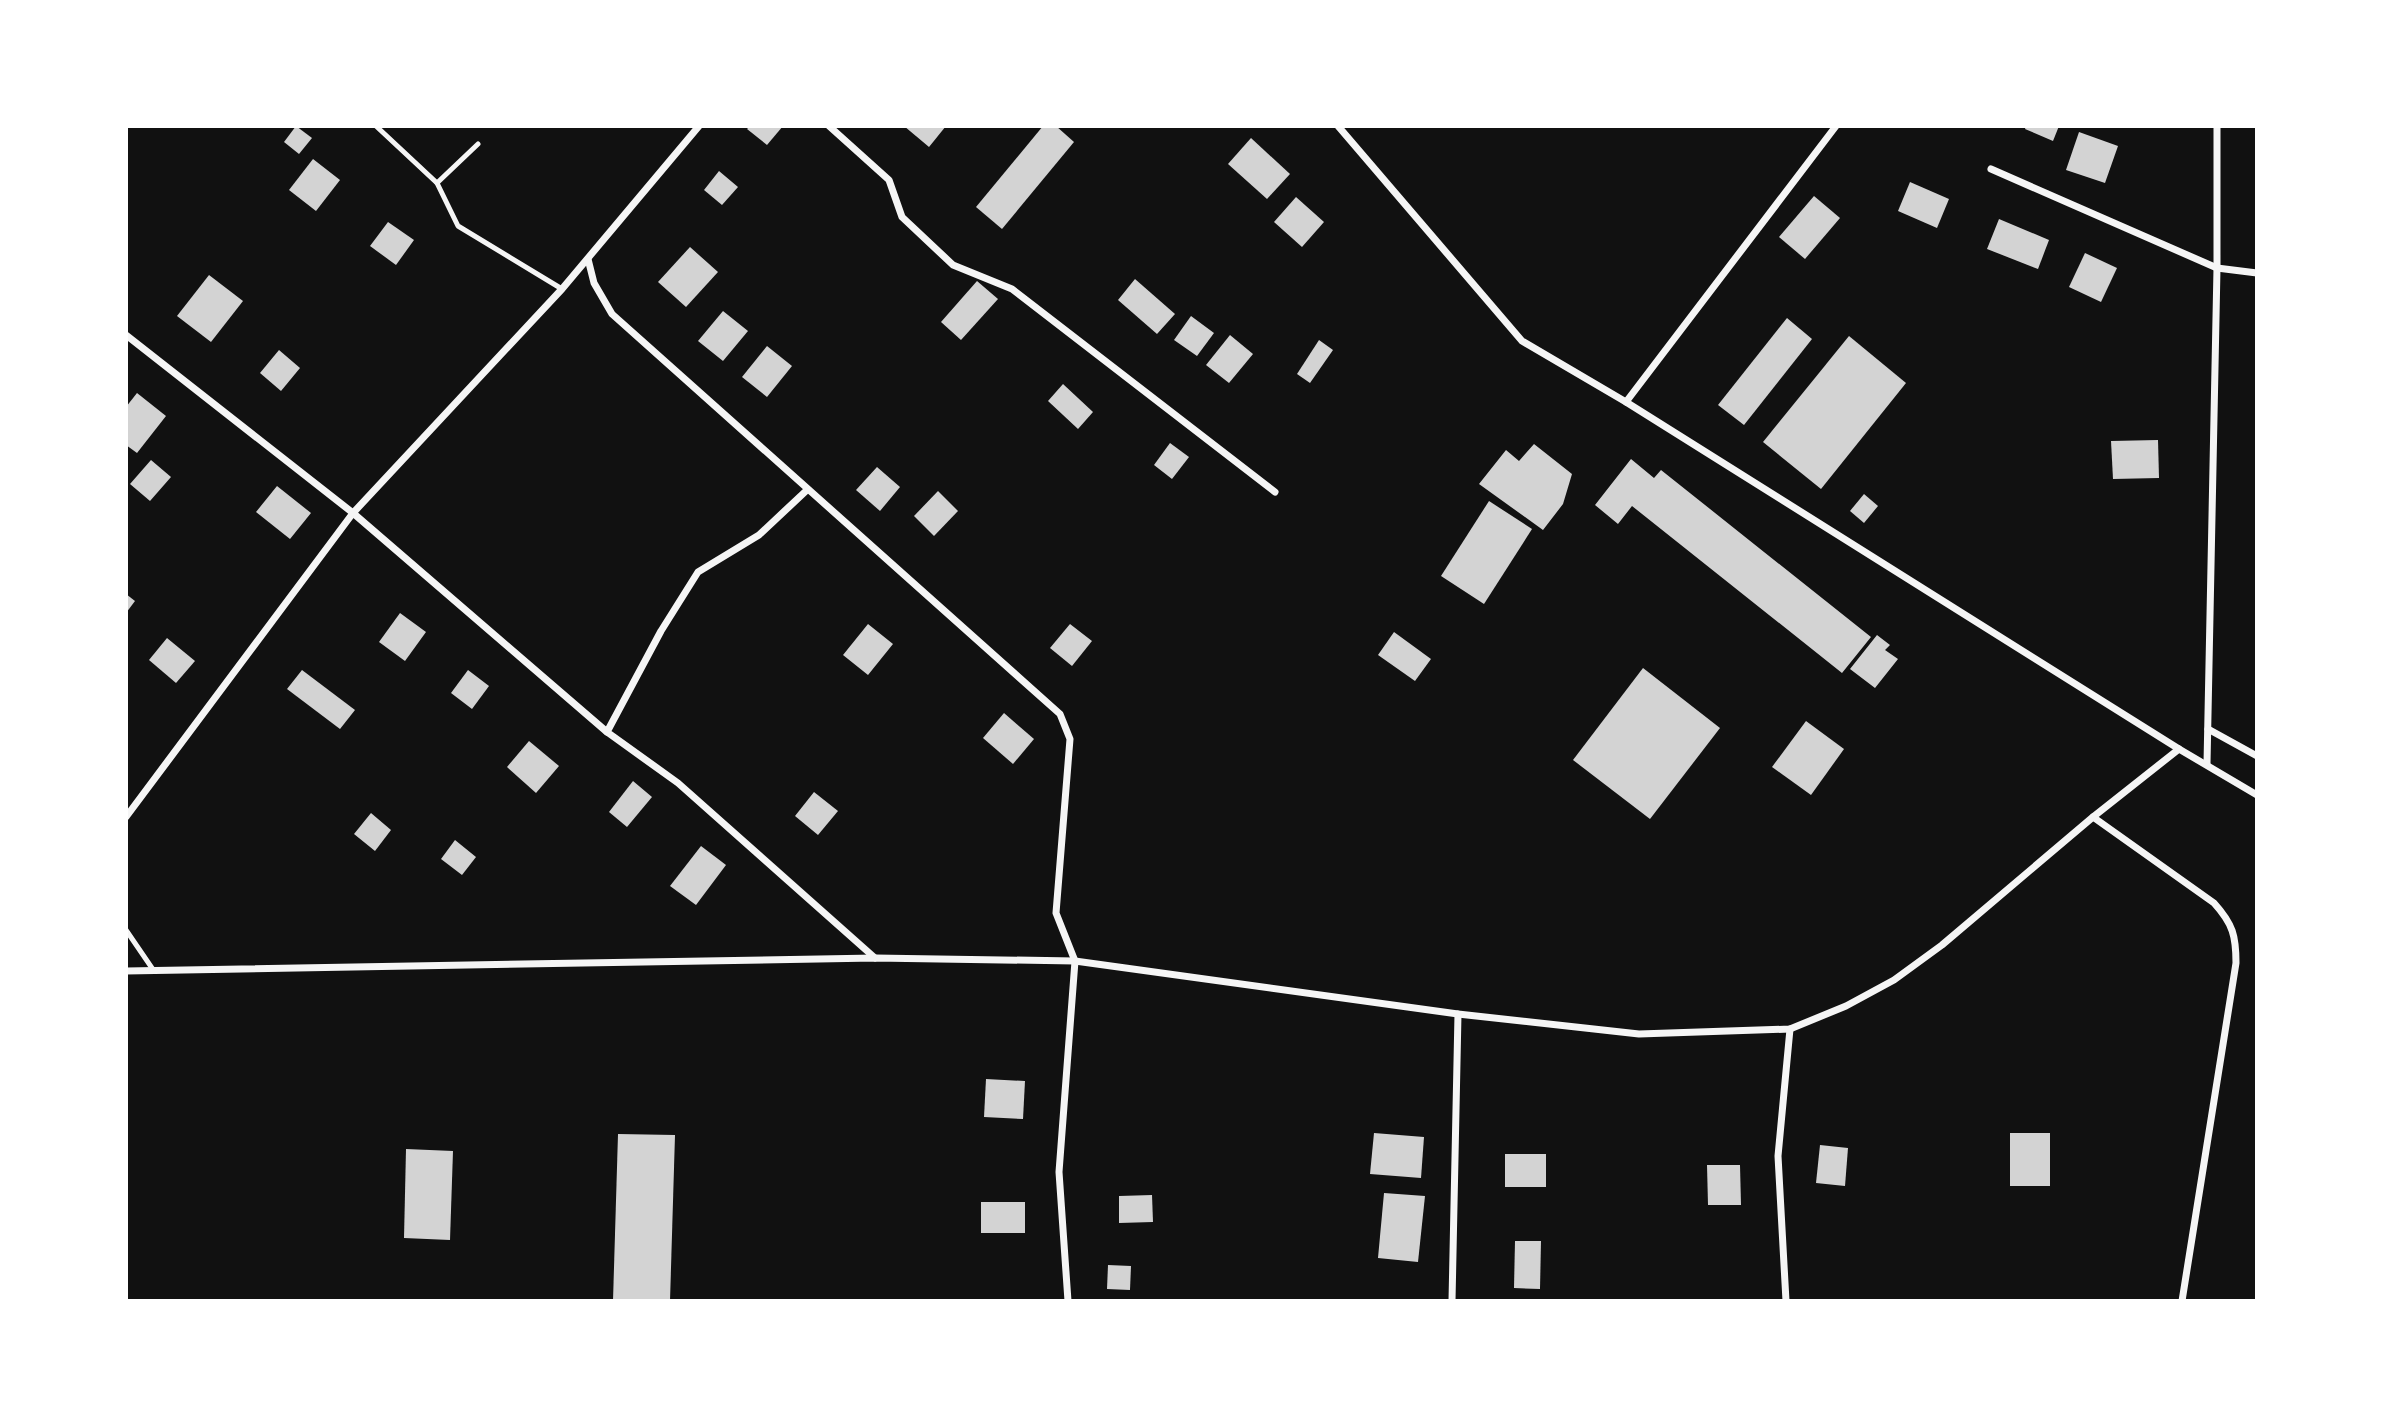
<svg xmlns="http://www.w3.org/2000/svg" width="2383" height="1427" font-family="Mulish,sans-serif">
  <rect width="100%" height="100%" fill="#111"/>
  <!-- building -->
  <g fill="#d3d3d3">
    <polygon points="296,126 312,138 299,154 284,142"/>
    <polygon points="750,126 783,126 767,145 747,129"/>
    <polygon points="904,126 946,126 929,147"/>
    <polygon points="1043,126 1056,126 1074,142 1002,229 976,207"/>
    <polygon points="2026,126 2059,126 2053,141 2025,129"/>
    <polygon points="2079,132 2118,146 2105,183 2066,170"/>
    <polygon points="1251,138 1290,174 1267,199 1228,164"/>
    <polygon points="313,159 340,180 316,211 289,190"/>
    <polygon points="719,171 738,187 722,205 704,190"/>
    <polygon points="1910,182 1949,199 1937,228 1898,211"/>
    <polygon points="1814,196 1840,218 1805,259 1779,237"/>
    <polygon points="1296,197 1324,222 1302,247 1274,222"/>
    <polygon points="1999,219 2049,240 2038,269 1987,249"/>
    <polygon points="388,222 414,240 396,265 370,246"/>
    <polygon points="690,247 718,272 686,307 658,282"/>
    <polygon points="2085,253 2117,268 2101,302 2069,287"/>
    <polygon points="209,275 243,301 211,342 177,316"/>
    <polygon points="1135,279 1175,314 1157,334 1118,300"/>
    <polygon points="977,281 998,299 961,340 941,322"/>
    <polygon points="723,311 748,331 723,361 698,341"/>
    <polygon points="1191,316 1214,333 1197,356 1174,340"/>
    <polygon points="1787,318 1812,339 1744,425 1718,405"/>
    <polygon points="1230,335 1253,354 1229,383 1206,365"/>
    <polygon points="1849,336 1906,383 1821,489 1763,442"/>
    <polygon points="1319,340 1333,350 1310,383 1297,374"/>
    <polygon points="767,346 792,366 767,397 742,377"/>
    <polygon points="279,350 300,368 281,391 260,373"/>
    <polygon points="1063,384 1093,412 1078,429 1048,401"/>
    <polygon points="137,393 166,416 137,453 126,445 126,407"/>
    <polygon points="2158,440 2159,478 2113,479 2111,441"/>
    <polygon points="1170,443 1189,457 1172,479 1154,465"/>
    <polygon points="1534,444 1572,474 1563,504 1543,530 1479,484 1506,450 1519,461"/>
    <polygon points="1631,459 1654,478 1661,470 1871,637 1842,673 1632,506 1618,524 1595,505"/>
    <polygon points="151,460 171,477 150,501 130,484"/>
    <polygon points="877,467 900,487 880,511 856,490"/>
    <polygon points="277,486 311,513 290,539 256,512"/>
    <polygon points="938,491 958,511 934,536 914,516"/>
    <polygon points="1864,494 1878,506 1864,523 1850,511"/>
    <polygon points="1489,501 1532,529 1484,604 1441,576"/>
    <polygon points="126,594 135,601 126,613"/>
    <polygon points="400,613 426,632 405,661 379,642"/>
    <polygon points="868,624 893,644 868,675 843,655"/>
    <polygon points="1070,624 1092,641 1072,666 1050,648"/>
    <polygon points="1394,632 1431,659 1415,681 1378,655"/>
    <polygon points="1877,635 1890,645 1885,650 1898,659 1875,688 1850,669"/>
    <polygon points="167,638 195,661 176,683 149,660"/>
    <polygon points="1643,668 1720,728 1650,819 1573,760"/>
    <polygon points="302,670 355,710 340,729 287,689"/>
    <polygon points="468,670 489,686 472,709 451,693"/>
    <polygon points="1004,713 1034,739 1013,764 983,738"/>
    <polygon points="1806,721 1844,749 1811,795 1772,767"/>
    <polygon points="529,741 559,766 536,793 507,767"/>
    <polygon points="633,781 652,797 627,827 609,812"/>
    <polygon points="814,792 838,811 818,835 795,816"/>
    <polygon points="371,813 391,830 375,851 354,834"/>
    <polygon points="455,840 476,857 462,875 441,859"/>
    <polygon points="701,846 726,865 696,905 670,886"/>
    <polygon points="986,1079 1025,1081 1023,1119 984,1117"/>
    <polygon points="1374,1133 1424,1137 1421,1178 1370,1174"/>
    <rect x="2010" y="1133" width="40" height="53"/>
    <polygon points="618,1134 675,1135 670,1301 613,1301"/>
    <polygon points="1820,1145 1848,1148 1845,1186 1816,1183"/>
    <polygon points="406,1149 453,1151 450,1240 404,1238"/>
    <rect x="1505" y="1154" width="41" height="33"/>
    <polygon points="1707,1165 1740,1165 1741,1205 1708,1205"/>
    <polygon points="1384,1193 1425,1196 1418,1262 1378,1258"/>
    <polygon points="1152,1195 1153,1222 1119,1223 1119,1196"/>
    <rect x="981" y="1202" width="44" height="31"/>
    <polygon points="1515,1241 1541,1241 1540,1289 1514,1288"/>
    <polygon points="1108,1265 1131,1266 1130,1290 1107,1289"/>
  </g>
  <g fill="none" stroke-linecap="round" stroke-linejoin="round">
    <!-- service -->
    <g stroke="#f5f5f5" stroke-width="5">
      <polyline points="376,126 437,183"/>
      <polyline points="478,144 437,183 458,226 562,289"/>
      <polyline points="126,930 154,971"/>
    </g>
    <!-- minor -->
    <g stroke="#f5f5f5" stroke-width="7">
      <polyline points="829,126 889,180 902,217 953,265 1012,289 1275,492"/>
      <polyline points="1338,126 1522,341 1626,402 2179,749 2257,795"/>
      <polyline points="1991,169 2217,268 2257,273"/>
      <polyline points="588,259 594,283 612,314 1060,714 1070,739 1056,913 1075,961 1059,1172 1068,1301"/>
      <polyline points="126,335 353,513 607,732"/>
      <polyline points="1626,402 1836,126"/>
      <polyline points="807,490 759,535 698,572 661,631 607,732 678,783 875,958"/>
      <polyline points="2208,729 2257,756"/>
      <polyline points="2207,764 2217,268 2217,126"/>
      <polyline points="126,817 353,513 562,289 699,126"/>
      <path d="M2093 817 2214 903C2233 924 2236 936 2236 963L2182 1301"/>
      <polyline points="126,971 875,958 1075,961 1458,1014 1639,1034 1790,1029 1846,1006 1894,980 1942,945 2093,817 2179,749"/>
      <polyline points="1452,1301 1458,1014"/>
      <polyline points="1786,1301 1778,1156 1790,1029"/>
    </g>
  </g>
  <!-- border -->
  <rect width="2383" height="1427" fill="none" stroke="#ffffff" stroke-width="256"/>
</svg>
